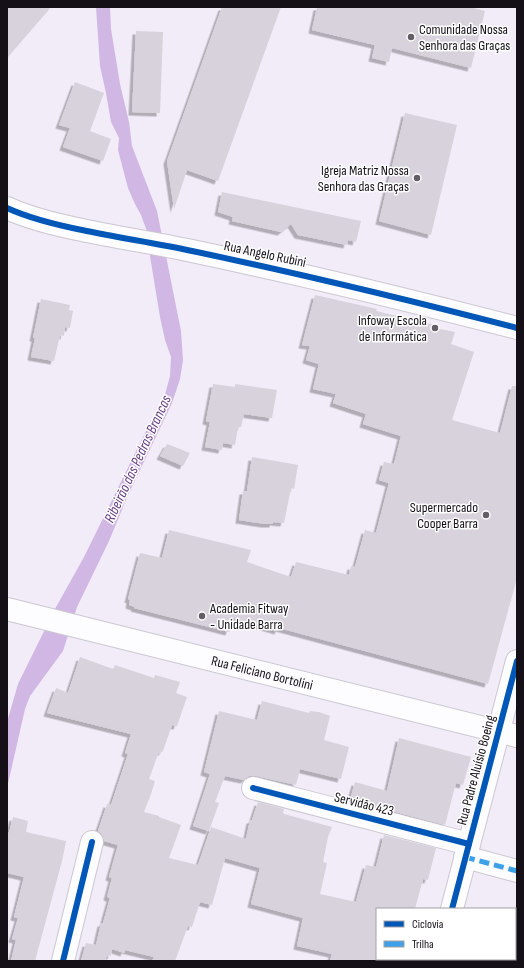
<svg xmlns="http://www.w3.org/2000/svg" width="524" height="968" font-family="'Sofia Sans Condensed',sans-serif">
  <defs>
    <filter id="shadow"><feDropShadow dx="-3.5" dy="3.5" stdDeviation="0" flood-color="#0004"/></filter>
  </defs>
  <rect width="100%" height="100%" fill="#f2ebf8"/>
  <!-- water -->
  <polygon fill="#d0b7e4" points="96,7 110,7 111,29 120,84 129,122 132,146 157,211 181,331 183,360 180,379 172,403 128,495 109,541 77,607 63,651 30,696 25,709 7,788 7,722 18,684 55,609 84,557 151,421 162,406 170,376 171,357 165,340 160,317 150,256 148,234 141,215 135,204 128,188 118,150 119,138 111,122 106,93 100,66"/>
  <!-- building -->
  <g fill="#d8d2dc" filter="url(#shadow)">
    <polygon points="7,7 51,7 7,58"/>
    <polygon points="222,7 281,7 218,181 187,170 174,209 167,161"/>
    <polygon points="317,7 470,7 485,11 471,68 392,48 389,62 372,58 375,45 312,30"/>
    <polygon points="136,31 163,32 160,113 132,112"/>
    <polygon points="75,82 104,93 90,131 111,139 103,161 63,147 70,128 59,125"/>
    <polygon points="405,113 457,125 431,235 379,221"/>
    <polygon points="222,192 361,221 356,242 348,240 347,245 298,235 291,224 281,232 232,221 233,217 218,212"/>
    <polygon points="315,295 377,309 376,311 436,325 435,328 455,332 451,344 474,352 452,420 500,433 512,386 517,386 517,578 488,684 279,628 278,631 233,618 229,632 134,608 135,607 129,605 130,600 128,599 140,553 162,558 169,530 251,550 247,562 291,577 296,562 349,575 351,566 355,567 365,530 376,533 389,483 379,480 384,462 394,464 401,436 363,424 366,414 333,403 336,394 313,389 319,364 306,360 310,346 302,345"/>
    <polygon points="41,299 70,305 69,310 73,311 70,328 65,327 64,336 60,335 54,361 31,357 35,338 33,338"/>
    <polygon points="213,384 235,387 235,384 277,390 272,418 244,414 241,427 238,427 235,445 223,443 222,450 205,447 210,422 206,421"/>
    <polygon points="167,444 190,453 183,466 160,456"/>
    <polygon points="252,457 298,465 294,489 291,488 284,523 273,522 273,524 265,524 239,520 243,491 247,491"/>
    <polygon points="80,657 113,669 115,665 154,678 155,675 180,682 176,693 187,697 177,726 172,725 163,751 158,754 149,779 155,781 151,794 144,812 159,816 159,817 181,825 169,858 198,865 211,827 246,839 250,820 252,820 258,802 284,809 283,812 284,814 332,827 328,837 323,862 327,863 320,894 356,902 366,865 376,867 384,835 436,848 428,880 423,879 415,909 377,909 377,961 330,961 332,954 297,946 303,918 251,904 260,868 225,858 212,905 200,902 192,927 188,926 175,961 152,961 154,957 125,950 124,953 112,949 111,956 107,955 105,961 81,961 86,943 96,945 101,923 103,923 110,898 107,897 112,878 109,877 118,845 104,841 101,833 98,831 107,804 111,805 128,754 125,753 131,734 47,713 56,688 68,693"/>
    <polygon points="262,701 309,713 310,711 319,712 330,716 324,740 349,747 341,779 300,769 296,785 256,776 249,776 244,780 225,776 215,802 219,803 209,831 193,826 210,774 204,772 219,711 257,720"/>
    <polygon points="399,738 471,757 463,785 456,783 445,825 350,800 355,782 387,791"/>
    <polygon points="13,817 28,821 26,832 66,841 62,861 35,961 11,961 16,940 12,939 18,918 14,917 24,877 7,873 7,832 9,833"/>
  </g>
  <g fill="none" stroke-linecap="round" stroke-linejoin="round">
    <!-- minor casing -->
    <g stroke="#ccc7d1" stroke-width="24">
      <g id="minor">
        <polyline points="253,788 469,844"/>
        <polyline points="465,857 517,871"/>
        <polyline points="452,909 517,661"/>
        <polyline points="63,961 92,842"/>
        <polyline points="439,961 440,959"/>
      </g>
    </g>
    <!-- major casing -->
    <g stroke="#ccc7d1" stroke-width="24">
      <g id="major">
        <path d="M7 208C31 219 57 225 82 230 119 238 156 243 192 251 301 274 409 300 517 328"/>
        <path id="s1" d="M7 609 517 736"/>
      </g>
    </g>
    <!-- minor -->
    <use href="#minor" stroke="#fdfcfe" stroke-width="22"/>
    <!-- major -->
    <use href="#major" stroke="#fdfcfe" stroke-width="22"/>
    <!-- quiet -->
    <polyline stroke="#3da1ea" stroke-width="5" stroke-dasharray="10 5" stroke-linecap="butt" points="465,857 517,871"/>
    <!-- cycleway casing -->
    <g stroke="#fff" stroke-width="8">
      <g id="cycleway">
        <path d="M7 208C31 219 57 225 82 230 119 238 156 243 192 251 301 274 409 300 517 328"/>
        <polyline points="253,788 469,844"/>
        <polyline points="452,909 517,661"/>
        <polyline points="63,961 92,842"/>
      </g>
    </g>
    <!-- cycleway -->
    <use href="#cycleway" stroke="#0057b8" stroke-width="6"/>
  </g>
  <!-- markers -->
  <g fill="#625d66" stroke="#fff" stroke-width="1.5">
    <circle cx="411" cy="37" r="4"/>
    <circle cx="417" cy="178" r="4"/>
    <circle cx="435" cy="328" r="4"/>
    <circle cx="486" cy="515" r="4"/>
    <circle cx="202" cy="616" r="4"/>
  </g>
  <g text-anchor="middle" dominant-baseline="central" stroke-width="3" stroke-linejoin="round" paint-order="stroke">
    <!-- poi labels -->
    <g font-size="14" fill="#151018" stroke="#fff" text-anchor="end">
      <text x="419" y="29" text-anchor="start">Comunidade Nossa<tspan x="419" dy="16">Senhora das Graças</tspan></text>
      <text x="409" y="170">Igreja Matriz Nossa<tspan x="409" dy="16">Senhora das Graças</tspan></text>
      <text x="427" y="320">Infoway Escola<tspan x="427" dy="16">de Informática</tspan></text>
      <text x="478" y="507">Supermercado<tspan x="478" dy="16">Cooper Barra</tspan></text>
      <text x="210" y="608" text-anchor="start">Academia Fitway<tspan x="210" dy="16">- Unidade Barra</tspan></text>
    </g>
    <!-- street labels -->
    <g font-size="14" fill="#151018" stroke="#fff">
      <text transform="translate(265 254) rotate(12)">Rua Angelo Rubini</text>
      <text stroke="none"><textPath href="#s1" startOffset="263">Rua Feliciano Bortolini</textPath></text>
      <text transform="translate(476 770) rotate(-75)">Rua Padre Aluísio Boeing</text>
      <text transform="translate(364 804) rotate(14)">Servidão 423</text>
    </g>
    <!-- water labels -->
    <g font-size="15" font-style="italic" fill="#643980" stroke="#fff">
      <text transform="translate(138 459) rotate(-65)">Ribeirão das Pedras Brancas</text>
    </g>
  </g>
  <!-- border -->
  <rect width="524" height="968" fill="none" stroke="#151018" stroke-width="16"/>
  <!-- legend -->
  <rect x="376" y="908" width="140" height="52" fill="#ffffff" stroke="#a19fa3"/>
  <rect x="384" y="921" width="20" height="6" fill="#0057b8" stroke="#a19fa3"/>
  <text x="412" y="928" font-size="12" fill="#151018">Ciclovia</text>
  <rect x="384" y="941" width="20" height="6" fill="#3da1ea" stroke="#a19fa3"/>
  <text x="412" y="948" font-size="12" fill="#151018">Trilha</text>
</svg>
